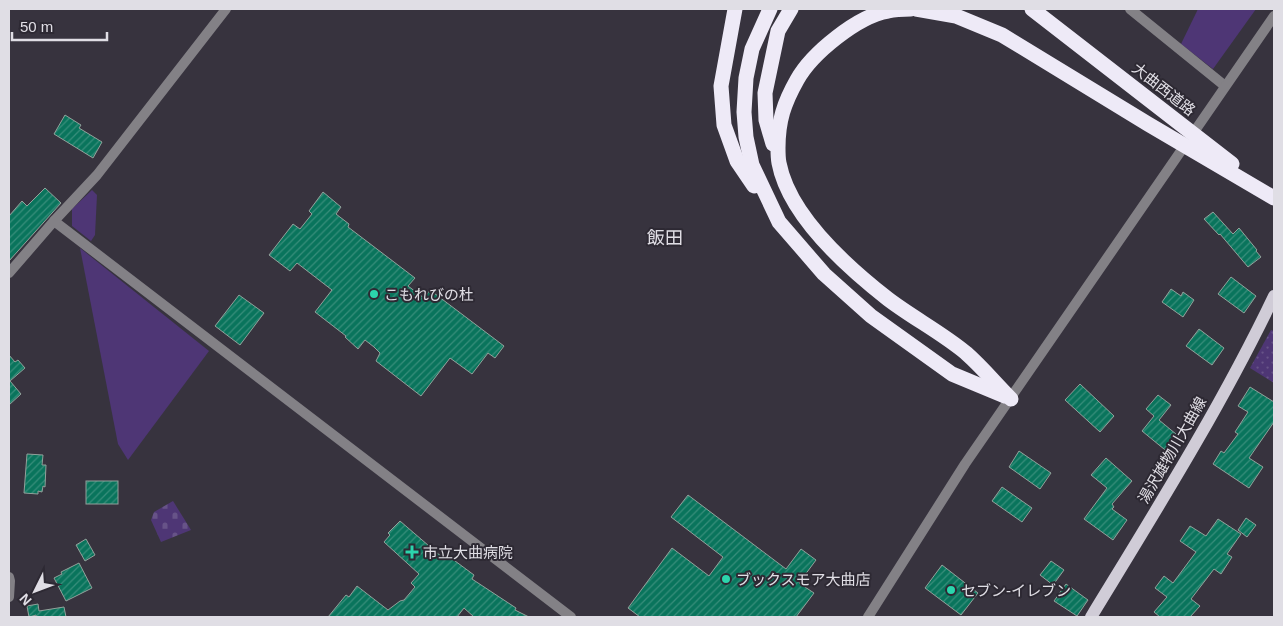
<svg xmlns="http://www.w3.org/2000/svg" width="1283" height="626" font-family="Helvetica,'Noto Sans JP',sans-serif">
  <defs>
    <pattern id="cemetery-stones" width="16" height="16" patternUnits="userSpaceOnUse" patternTransform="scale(1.25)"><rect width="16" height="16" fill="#4e3675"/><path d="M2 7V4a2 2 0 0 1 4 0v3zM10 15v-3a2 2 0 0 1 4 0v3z" fill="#675388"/></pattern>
    <pattern id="park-dots" width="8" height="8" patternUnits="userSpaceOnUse" patternTransform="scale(1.25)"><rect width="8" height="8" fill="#4e3675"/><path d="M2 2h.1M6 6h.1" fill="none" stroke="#675388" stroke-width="1.8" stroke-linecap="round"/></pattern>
    <pattern id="building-hatch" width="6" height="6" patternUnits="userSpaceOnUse" patternTransform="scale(1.25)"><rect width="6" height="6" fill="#09745c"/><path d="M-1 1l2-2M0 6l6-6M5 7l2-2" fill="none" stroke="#388e7b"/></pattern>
  </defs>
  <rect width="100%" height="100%" fill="#37333e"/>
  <!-- grass -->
  <g fill="#4e3675">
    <polygon points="1198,9 1256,9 1213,69 1181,44"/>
    <polygon points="92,190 97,195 95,235 91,241 72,226 72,209"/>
    <polygon points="80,248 209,351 128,460 118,444"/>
  </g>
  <!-- cemetery -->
  <polygon fill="url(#cemetery-stones)" points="173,501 191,530 161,542 151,520 154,512"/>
  <!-- park -->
  <polygon fill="url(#park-dots)" points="1271,330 1274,331 1274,383 1250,368"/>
  <!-- building -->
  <g fill="url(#building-hatch)" stroke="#92a19b">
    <polygon points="65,115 81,125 79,128 102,142 93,158 54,134"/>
    <polygon points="45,188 61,203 9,261 9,216 22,201 27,206"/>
    <polygon points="323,192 341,207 336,214 349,224 348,227 415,278 408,286 424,298 430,290 504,346 495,358 488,353 472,374 450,358 421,396 376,361 380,353 374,347 365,340 358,349 345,337 346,336 315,312 332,290 297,263 290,271 269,255 293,224 300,229 312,214 309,211"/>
    <polygon points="1213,212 1233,234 1239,228 1257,250 1256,251 1261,257 1248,267 1220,234 1219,235 1204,219"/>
    <polygon points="1231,277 1256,296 1244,313 1218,294"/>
    <polygon points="1171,289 1181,296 1183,292 1194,300 1183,317 1162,302"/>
    <polygon points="239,295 264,313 240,345 215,326"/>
    <polygon points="1199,329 1224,348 1212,365 1186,346"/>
    <polygon points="9,355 15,362 18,360 25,368 10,381 21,394 9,405"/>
    <polygon points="1080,384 1114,416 1100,432 1065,400"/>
    <polygon points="1250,387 1274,402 1274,422 1249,458 1263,467 1249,488 1213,464 1221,451 1224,453 1238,434 1235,432 1248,412 1238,406"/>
    <polygon points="1158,395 1171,405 1159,420 1182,439 1170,454 1142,431 1154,416 1146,409"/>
    <polygon points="1019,451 1051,473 1040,489 1009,467"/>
    <polygon points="27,454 43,455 42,465 46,465 45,487 43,486 42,492 38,491 38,494 24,493"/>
    <polygon points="1106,458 1132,481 1112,504 1114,507 1112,509 1127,520 1113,540 1084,519 1107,488 1091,475"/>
    <rect x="86" y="481" width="32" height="23"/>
    <polygon points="1002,487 1032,508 1022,522 992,501"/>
    <polygon points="688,495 786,569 801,549 816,560 799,583 814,593 796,617 640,617 628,608 672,548 709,576 723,557 671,517"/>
    <polygon points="1246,518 1256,525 1247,537 1238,530"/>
    <polygon points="1218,519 1241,534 1227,554 1232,557 1221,574 1214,569 1191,599 1200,606 1190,617 1160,617 1154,612 1167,597 1155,588 1164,576 1173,583 1196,552 1180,541 1190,526 1206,536"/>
    <polygon points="400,521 443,558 447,555 474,575 472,579 516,608 515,610 529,617 474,617 464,608 457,617 328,617 346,595 349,597 357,586 388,610 400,601 404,600 415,587 411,583 419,574 384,542 390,535 388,533"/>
    <polygon points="86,539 95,555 85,561 76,545"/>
    <polygon points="1051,561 1064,570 1053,585 1040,575"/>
    <polygon points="79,563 92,588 66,601 54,578 62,574 61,572"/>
    <polygon points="942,565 978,593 961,615 925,588"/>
    <polygon points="1066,584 1088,600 1077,616 1054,601"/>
    <polygon points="38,604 39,611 64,607 66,617 36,617 36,615 29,617 27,606"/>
  </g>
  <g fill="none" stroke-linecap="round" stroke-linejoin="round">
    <!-- minor -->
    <g stroke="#838186" stroke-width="10">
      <polyline points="1130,9 1225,86"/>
      <polyline points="54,221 571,617"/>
      <polyline points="9,273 54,221 97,175 226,9"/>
      <polyline points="9,577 10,581 9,597"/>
    </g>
    <!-- tertiary -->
    <polyline stroke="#838186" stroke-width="10" points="868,617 965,464 1274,16"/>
    <!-- primary -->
    <path stroke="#d0ccd7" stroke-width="12" d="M1091 617C1155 512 1221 407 1274 296"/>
    <!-- motorway -->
    <g stroke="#eeeaf7" stroke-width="15">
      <polyline points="735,9 721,86 724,125 737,161 754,186"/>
      <polyline points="770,9 752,49 746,78 744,112 746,137 752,165 779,222 824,274 871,316 952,374 1005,396"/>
      <path d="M911 9C903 9 896 9 888 11 858 16 812 53 797 80 784 103 778 121 778 148 778 153 778 158 779 163 789 216 847 267 888 299 913 318 942 333 966 353 982 367 996 384 1011 399"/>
      <polyline points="916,9 956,16 1002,35 1148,124 1274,198"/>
      <polyline points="1032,9 1232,164"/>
      <polyline points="773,144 766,120 765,93 778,31 791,9"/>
    </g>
  </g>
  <!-- markers -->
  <g fill="#2bd5ac" stroke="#2d2933" stroke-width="2">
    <circle cx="374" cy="294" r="5"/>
    <path d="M409.5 544.5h5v5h5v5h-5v5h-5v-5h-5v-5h5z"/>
    <circle cx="726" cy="579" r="5"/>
    <circle cx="951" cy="590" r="5"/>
  </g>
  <g text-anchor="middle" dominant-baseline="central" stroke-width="4" stroke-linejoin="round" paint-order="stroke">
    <!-- street labels -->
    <g font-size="15" fill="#e0dee5" stroke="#2d2933">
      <text transform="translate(1164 89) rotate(38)">大曲西道路</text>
      <text transform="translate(1172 450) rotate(-60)">湯沢雄物川大曲線</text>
    </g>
    <!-- poi labels -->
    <g font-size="15" fill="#e0dee5" stroke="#2d2933" text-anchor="start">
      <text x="384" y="294">こもれびの杜</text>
      <text x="423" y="552">市立大曲病院</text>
      <text x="736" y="579">ブックスモア大曲店</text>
      <text x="961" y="590">セブン-イレブン</text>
    </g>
    <!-- quarter labels -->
    <g font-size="18" fill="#e0dee5" stroke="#2d2933">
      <text x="665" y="238">飯田</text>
    </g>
  </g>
  <!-- border -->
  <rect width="1283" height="626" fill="none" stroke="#e0dee5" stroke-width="20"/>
  <!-- north arrow -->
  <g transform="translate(35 591) rotate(228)" stroke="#2d2933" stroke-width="4" paint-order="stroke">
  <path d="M0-4L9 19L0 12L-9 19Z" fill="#e0dee5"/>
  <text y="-8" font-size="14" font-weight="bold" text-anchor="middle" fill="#e0dee5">N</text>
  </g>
  <!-- scale -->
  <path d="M12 32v8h95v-8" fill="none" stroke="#e0dee5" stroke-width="2.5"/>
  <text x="20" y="32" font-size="15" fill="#e0dee5" stroke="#2d2933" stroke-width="4" paint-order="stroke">50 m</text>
</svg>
